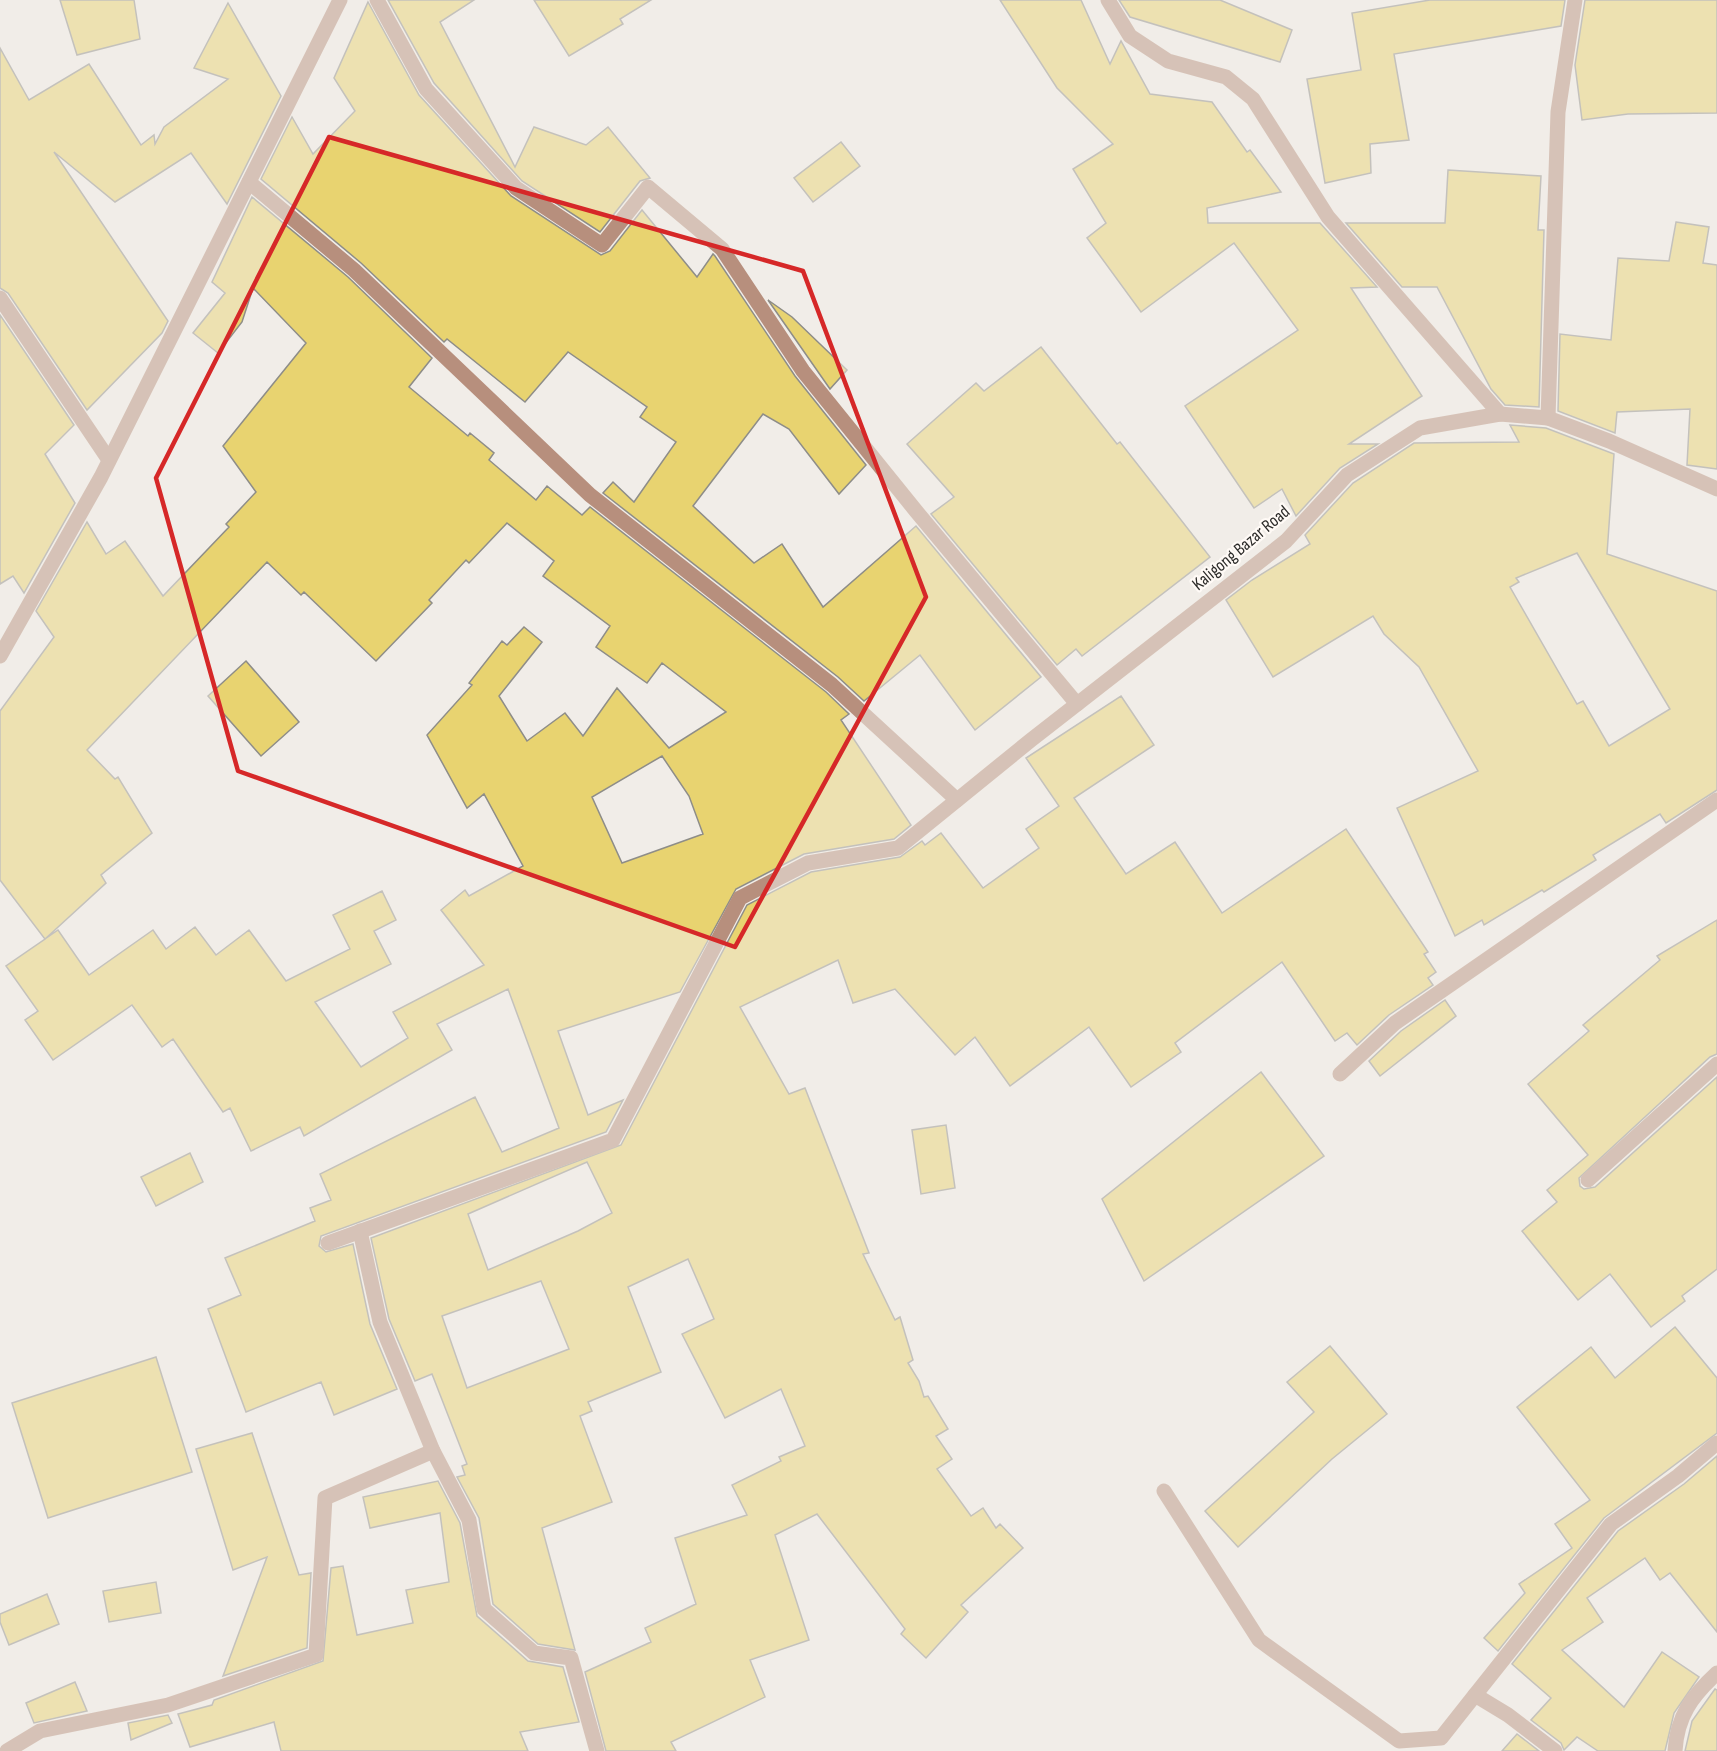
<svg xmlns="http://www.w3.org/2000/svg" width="1717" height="1751" font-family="'Sofia Sans Condensed',sans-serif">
  <rect width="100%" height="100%" fill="#f1ede8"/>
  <!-- building -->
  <g fill="#e8d370" stroke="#8e8d88" stroke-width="1.5" fill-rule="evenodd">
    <polygon points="60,0 134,0 140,39 77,55"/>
    <polygon points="388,0 474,0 440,22 515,167 534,127 586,145 608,127 650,178 640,181 600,232 522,181 434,83"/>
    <polygon points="534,0 651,0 620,19 623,24 569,56"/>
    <polygon points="1000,0 1081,0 1110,64 1121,41 1150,94 1212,102 1247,152 1250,150 1281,192 1207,208 1208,223 1320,223 1377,287 1351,288 1422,396 1349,444 1378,444 1340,468 1296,516 1282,489 1254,508 1185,406 1298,330 1234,243 1141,312 1087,238 1106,223 1073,169 1113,144 1057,88"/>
    <polygon points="1119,0 1220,0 1292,30 1280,62 1130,17"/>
    <polygon points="1430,0 1565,0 1561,26 1394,54 1409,140 1370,144 1371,173 1325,183 1307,79 1361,70 1352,13"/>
    <polygon points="1585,0 1717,0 1717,113 1628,114 1582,120 1575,65"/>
    <polygon points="368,2 419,95 511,196 601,255 610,251 642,210 697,277 713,254 715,256 795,376 866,465 839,494 789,429 763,414 693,506 754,563 782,544 823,607 916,526 1041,677 975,730 920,655 864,701 838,677 603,493 613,482 634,502 676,442 640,417 647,407 568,352 525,402 447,339 444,342 361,263 261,179 292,117 313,154 355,111 334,78"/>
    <polygon points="228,3 281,96 227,204 191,153 115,202 54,152 168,321 162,333 87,410 8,293 0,288 0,48 29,100 89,64 141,145 154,135 155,144 164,127 228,79 194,68"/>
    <polygon points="841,142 860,166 813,202 794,178"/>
    <polygon points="1448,170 1541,176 1538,230 1544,230 1539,407 1505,405 1491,389 1437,287 1402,287 1346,223 1445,223"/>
    <path d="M252 197 348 277 432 358 409 387 468 436 470 433 494 453 489 460 536 500 547 486 582 515 590 507 826 692 849 714 841 720 911 825 894 839 804 854 736 889 680 992 558 1031 588 1115 623 1100 606 1132 321 1236 319 1246 326 1252 353 1244 370 1324 397 1389 334 1415 321 1382 246 1412 208 1309 241 1295 225 1258 315 1221 310 1208 331 1200 320 1174 475 1097 502 1152 559 1128 508 989 437 1024 452 1050 304 1136 300 1127 251 1151 230 1108 223 1112 173 1039 162 1047 132 1005 53 1060 25 1020 38 1011 6 966 45 939 0 880V711L54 637 36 611 87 522 106 554 125 541 163 596 229 527 226 524 256 492 223 446 306 343 253 288 242 322 218 353 193 333 225 293 212 282ZM507 523 554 561 543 576 610 626 596 647 647 683 662 663 726 712 669 748 617 688 583 736 565 713 527 741 499 696 542 642 524 627 507 645 502 641 469 683 472 685 427 735 467 808 484 794 523 866 469 896 465 890 441 910 484 965 393 1012 408 1038 361 1067 315 1002 391 964 374 931 396 920 382 891 333 915 350 949 286 981 249 930 216 955 195 927 166 949 153 930 89 975 58 930 45 939 106 883 101 875 152 833 118 777 115 779 87 750 267 562 301 595 304 592 376 661 432 603 429 600 466 560 469 563ZM662 756 689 796 703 834 622 863 592 797Z"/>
    <polygon points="1676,222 1709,227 1703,263 1717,265 1717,469 1687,465 1690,409 1617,412 1615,433 1558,411 1560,334 1611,340 1618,258 1669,261"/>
    <polygon points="768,300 792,317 847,370 830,389"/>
    <polygon points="0,315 74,425 45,454 75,503 24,593 13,576 0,584"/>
    <polygon points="1041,347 1117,444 1120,442 1210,557 1082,656 1076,649 1057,665 931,514 954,497 907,444 976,383 984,391"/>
    <path d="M1510 425 1546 428 1614 454 1607 554 1717 591V790L1666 823 1660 814 1593 855 1596 860 1544 892 1542 890 1484 925 1482 920 1455 936 1397 808 1478 771 1419 667 1384 634 1373 616 1273 677 1226 600 1252 580 1310 544 1305 535 1353 483 1414 443 1519 442ZM1577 553 1670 709 1609 746 1583 701 1577 704 1510 587 1519 582 1516 578Z"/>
    <polygon points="246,661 299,722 261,756 208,696"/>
    <path d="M1121 696 1154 745 1074 798 1126 874 1175 842 1222 913 1346 829 1428 952 1424 954 1436 972 1428 978 1433 985 1389 1015 1357 1045 1347 1033 1335 1041 1282 962 1175 1043 1181 1052 1131 1087 1089 1027 1010 1086 975 1037 955 1055 895 989 853 1003 838 960 740 1007 789 1094 805 1088 869 1253 863 1254 895 1320 900 1317 913 1360 908 1363 919 1381 924 1397 928 1396 948 1429 936 1436 952 1459 937 1469 971 1516 983 1508 996 1528 1000 1524 1023 1548 961 1605 968 1612 926 1658 901 1634 905 1629 817 1514 775 1535 809 1640 750 1660 765 1697 671 1742 676 1751H606L585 1672 651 1642 645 1628 696 1604 675 1538 747 1515 732 1485 781 1461 779 1457 805 1446 781 1389 725 1418 682 1334 714 1319 688 1259 628 1287 661 1372 588 1402 592 1411 580 1416 612 1502 542 1528 575 1650 538 1644 493 1604 479 1518 457 1477 465 1475 462 1466 467 1464 432 1374 415 1381 389 1319 371 1238 621 1145 747 905 811 872 900 857 922 841 925 845 941 833 983 888 1039 848 1026 829 1059 806 1026 758ZM587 1162 612 1213 578 1231 488 1270 468 1214ZM541 1281 569 1349 467 1388 442 1316Z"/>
    <polygon points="1717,920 1717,1054 1710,1057 1579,1178 1580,1186 1584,1189 1595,1187 1717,1077 1717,1269 1682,1296 1685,1301 1651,1327 1610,1274 1578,1300 1522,1231 1557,1202 1547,1190 1588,1155 1528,1084 1589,1031 1583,1025 1660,960 1657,956"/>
    <polygon points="1445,1000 1456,1016 1380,1076 1369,1061 1401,1031"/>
    <polygon points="1261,1072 1324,1156 1144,1281 1102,1199"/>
    <polygon points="946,1125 955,1188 921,1194 912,1130"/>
    <polygon points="190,1153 203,1182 156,1206 141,1177"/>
    <polygon points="1675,1327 1717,1378 1717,1433 1604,1518 1498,1651 1484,1638 1525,1593 1519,1584 1572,1548 1555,1524 1590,1500 1517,1407 1591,1347 1615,1378"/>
    <polygon points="1330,1346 1387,1414 1332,1459 1238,1547 1205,1511 1314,1412 1287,1382"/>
    <polygon points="156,1357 192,1472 48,1518 12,1403"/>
    <polygon points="252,1433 299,1575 311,1573 307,1648 223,1676 267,1557 233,1570 196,1449"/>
    <polygon points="1717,1456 1717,1632 1670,1573 1660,1580 1645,1558 1587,1598 1603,1622 1562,1650 1624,1707 1662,1652 1699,1677 1674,1713 1665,1751 1598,1751 1577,1737 1564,1750 1561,1743 1531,1720 1551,1698 1512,1664 1618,1531 1684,1484"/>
    <polygon points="438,1481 460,1523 477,1616 528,1661 563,1667 579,1722 520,1732 528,1751 281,1751 274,1722 190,1747 178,1714 212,1705 214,1700 323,1661 331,1568 343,1566 357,1635 413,1623 406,1590 449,1582 440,1513 370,1528 363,1497"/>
    <polygon points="156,1582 161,1613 109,1622 103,1591"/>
    <polygon points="47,1594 59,1624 9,1645 0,1622 0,1614"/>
    <polygon points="75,1682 87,1711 34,1723 26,1703"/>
    <polygon points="1715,1689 1717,1690 1717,1751 1685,1751 1692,1721"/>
    <polygon points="168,1715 172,1723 131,1740 128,1723"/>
    <polygon points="1517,1734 1539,1751 1502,1751"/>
  </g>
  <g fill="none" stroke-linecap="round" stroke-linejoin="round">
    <!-- minor -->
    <g stroke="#b78f7d" stroke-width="15">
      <polyline points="377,0 426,89 516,188 602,245 648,187 722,249 803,371 916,511 1077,704"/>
      <polyline points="1108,0 1130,36 1168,61 1226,77 1253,99 1328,217 1500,414"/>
      <polyline points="249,182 354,270 590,495 832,685 957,800"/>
      <polyline points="0,298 109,460"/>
      <polyline points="1548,418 1558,112 1575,0"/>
      <polyline points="0,656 101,477 340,0"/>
      <polyline points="1340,1074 1395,1023 1717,800"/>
      <polyline points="1588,1180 1717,1064"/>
      <polyline points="360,1231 380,1322 433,1451 469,1520 484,1609 534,1653 571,1658 597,1751"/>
      <polyline points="328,1243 613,1140 740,898 808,863 898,848 1031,740 1286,541 1347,475 1420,428 1500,414 1548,418 1609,441 1717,489"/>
      <polyline points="1164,1491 1259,1640 1399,1741 1441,1738 1475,1695 1508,1715 1555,1751"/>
      <polyline points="1475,1695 1611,1524 1678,1476 1717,1443"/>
      <polyline points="7,1751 40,1731 168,1705 316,1655 325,1498 433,1451"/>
      <path d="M1675 1751C1677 1716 1692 1696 1717 1673"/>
    </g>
  </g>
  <!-- marked area -->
  <path d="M0 0H1717V1751H0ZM329 137 803 271 926 597 735 947 238 771 156 478Z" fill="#f1ede8" fill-opacity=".55" fill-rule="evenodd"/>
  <path fill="none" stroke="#d62828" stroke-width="4.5" stroke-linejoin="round" d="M329 137 803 271 926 597 735 947 238 771 156 478Z"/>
  <g text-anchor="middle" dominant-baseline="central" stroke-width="4.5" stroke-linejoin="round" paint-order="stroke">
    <!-- street labels -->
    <g font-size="18" fill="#2c2b29" stroke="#fffaf6">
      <text transform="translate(1241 548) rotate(-40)">Kaligong Bazar Road</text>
    </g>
  </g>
</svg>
